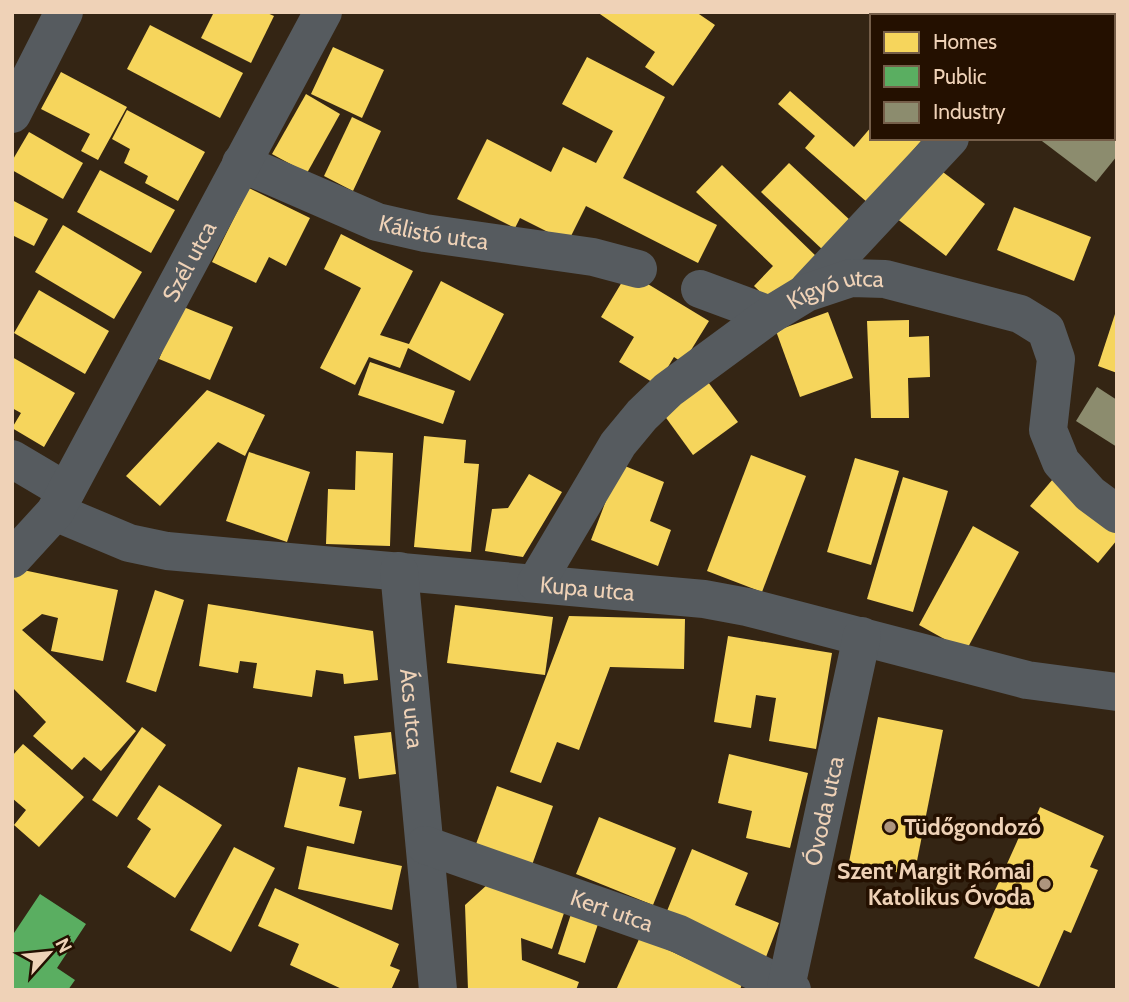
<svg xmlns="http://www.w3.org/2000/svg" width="1129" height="1002" font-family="Cabin,sans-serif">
  <rect width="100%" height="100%" fill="#342514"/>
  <!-- homes -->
  <g fill="#f6d55c">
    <polygon points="214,12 265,12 274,16 251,63 201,38"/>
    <polygon points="597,12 696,12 715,25 673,86 645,67 655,52"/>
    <polygon points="1033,12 1061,12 1058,16 1036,16"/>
    <polygon points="150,25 243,73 220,118 127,69"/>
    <polygon points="333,47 384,70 362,118 311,94"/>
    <polygon points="587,57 665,97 623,178 717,225 698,263 586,206 568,242 520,218 515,228 457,199 487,139 551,172 563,147 596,163 613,131 562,104"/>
    <polygon points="61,72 127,107 98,160 81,151 90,134 41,109"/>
    <polygon points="790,91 854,147 872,126 872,138 918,138 921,141 868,203 805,148 815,136 778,104"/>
    <polygon points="306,94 340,114 307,173 272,154"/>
    <polygon points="127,110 205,152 178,201 145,183 148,176 124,163 130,149 112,139"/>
    <polygon points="352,117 381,131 353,191 324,176"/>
    <polygon points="29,132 83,163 63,199 12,170 12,161"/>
    <polygon points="789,163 852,222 824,251 761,192"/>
    <polygon points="722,165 818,258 774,305 754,286 773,266 696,192"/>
    <polygon points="935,166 985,204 946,256 896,218"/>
    <polygon points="100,170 175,210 151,253 77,212"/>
    <polygon points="249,188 310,218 286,266 269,257 256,283 212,262"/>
    <polygon points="12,200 48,219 34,246 12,235"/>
    <polygon points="1014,207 1091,237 1074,281 997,250"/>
    <polygon points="63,225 142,272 114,319 35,272"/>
    <polygon points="341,234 413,271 380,335 409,344 441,281 504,314 470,381 408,348 400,368 369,357 355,385 320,368 361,288 324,269"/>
    <polygon points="628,272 709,321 683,363 674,357 657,385 619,362 634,337 601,317"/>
    <polygon points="39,290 109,331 85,374 14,333"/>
    <polygon points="181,306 233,327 210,380 159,359"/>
    <polygon points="1116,311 1117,311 1117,373 1098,366"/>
    <polygon points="828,312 853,378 800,397 776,331"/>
    <polygon points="909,320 909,337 929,336 930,377 908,378 909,418 871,418 867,321"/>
    <polygon points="12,357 75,393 44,447 12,428 21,413 12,408"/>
    <polygon points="370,362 455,391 443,424 358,395"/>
    <polygon points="708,382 738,422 693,455 664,415"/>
    <polygon points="207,390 265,415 245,456 218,442 160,506 126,476"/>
    <polygon points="424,436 466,440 464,463 479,464 471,552 414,547"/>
    <polygon points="356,451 393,453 390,546 326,544 328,489 355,490"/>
    <polygon points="249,452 310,472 287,542 226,521"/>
    <polygon points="751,455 806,476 762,592 707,571"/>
    <polygon points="855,458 899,471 871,565 827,552"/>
    <polygon points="620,464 664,482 650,521 671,530 658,566 591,540"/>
    <polygon points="529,474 562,492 523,557 485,551 492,509 508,508"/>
    <polygon points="903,477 948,491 913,612 867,599"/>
    <polygon points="1053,479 1117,532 1117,540 1098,563 1030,506"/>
    <polygon points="973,526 1019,552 966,651 919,625"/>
    <polygon points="23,570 118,590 103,661 51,651 58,618 42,614 22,630 136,731 101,771 84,757 72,770 33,736 46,722 12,687 12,578"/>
    <polygon points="155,590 184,600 156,692 126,682"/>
    <polygon points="208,604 373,631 378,680 344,684 343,674 316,670 312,697 253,688 257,663 240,661 238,673 199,666"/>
    <polygon points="455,605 553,617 545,675 447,663"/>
    <polygon points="569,616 685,619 684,669 610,667 579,750 557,742 541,783 510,772"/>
    <polygon points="728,636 832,653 816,749 769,741 776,698 756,695 751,728 714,722"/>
    <polygon points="878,717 943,730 914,876 849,862"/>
    <polygon points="142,727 166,745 117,817 92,800"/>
    <polygon points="391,732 396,774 359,779 354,736"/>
    <polygon points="23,744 84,797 39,847 14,825 26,810 12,798 12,756"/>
    <polygon points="729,754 808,773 790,848 746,838 752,811 718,803"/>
    <polygon points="298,767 346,778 339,806 362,811 354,844 284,827"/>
    <polygon points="159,785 222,825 175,898 127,867 151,829 137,819"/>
    <polygon points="497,786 553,806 532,865 476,844"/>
    <polygon points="1040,807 1104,836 1090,867 1098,870 1071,933 1064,930 1039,987 974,958 999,900 992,897 1020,835 1027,838"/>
    <polygon points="599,817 676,848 653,905 576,874"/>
    <polygon points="307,846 402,866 392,910 298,889"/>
    <polygon points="234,847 275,868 231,952 190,930"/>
    <polygon points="692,849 748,873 735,905 779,923 766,957 665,916"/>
    <polygon points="488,884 565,910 552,949 521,938 522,960 579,982 576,990 468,990 465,905"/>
    <polygon points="275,888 399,944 390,966 400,970 391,990 344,990 290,965 299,944 258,926"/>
    <polygon points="571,914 598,924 585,963 558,954"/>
    <polygon points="640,937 742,984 740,990 616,990"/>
  </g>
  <!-- public -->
  <polygon fill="#5aae61" points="40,894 86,924 57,968 75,980 68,990 12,990 12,936"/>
  <!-- industry -->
  <g fill="#8c8c6e">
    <polygon points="1038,138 1112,138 1117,142 1117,156 1096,182"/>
    <polygon points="1097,387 1117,400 1117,447 1076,421"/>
  </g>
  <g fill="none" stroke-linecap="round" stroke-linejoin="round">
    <!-- minor -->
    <g stroke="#565b5f" stroke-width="38">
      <polyline points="1113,62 1117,59"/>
      <polyline points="1113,113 1117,115"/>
      <polyline points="12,114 64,12"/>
      <path id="s1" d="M241 163 377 222 425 233 593 257 638 269"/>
      <polyline points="700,289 770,315"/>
      <polyline points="808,290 950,138"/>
      <polyline points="12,459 66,491"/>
      <path id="s2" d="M55 512 129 543 167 551 704 599 747 607 1027 680 1117 692"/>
      <path id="s3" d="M12 559 55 512 323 12"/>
      <path id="s4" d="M399 571 438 990"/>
      <path id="s5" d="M536 583 618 444 642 415 668 390 770 315 806 293 851 278 885 279 1020 314 1046 330 1056 359 1048 430 1061 462 1090 494 1117 514"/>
      <path id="s6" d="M425 845 679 934 792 990"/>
      <path id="s7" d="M786 987 862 636"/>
    </g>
  </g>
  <!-- markers -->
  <g fill="#ae957e" stroke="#241000" stroke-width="2.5">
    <circle cx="890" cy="827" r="7"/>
    <circle cx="1045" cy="884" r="7"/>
  </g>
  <g text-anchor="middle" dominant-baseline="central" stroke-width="7" stroke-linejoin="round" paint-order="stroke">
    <!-- street labels -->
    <g font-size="23" fill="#efd2b7" stroke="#241000">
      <text stroke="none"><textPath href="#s1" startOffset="206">Kálistó utca</textPath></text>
      <text stroke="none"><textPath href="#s3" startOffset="348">Szél utca</textPath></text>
      <text stroke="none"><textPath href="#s5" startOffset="434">Kígyó utca</textPath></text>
      <text stroke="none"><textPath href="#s2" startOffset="541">Kupa utca</textPath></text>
      <text stroke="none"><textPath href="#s4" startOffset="138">Ács utca</textPath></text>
      <text stroke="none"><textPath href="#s7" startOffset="180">Óvoda utca</textPath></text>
      <text stroke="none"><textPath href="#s6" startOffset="198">Kert utca</textPath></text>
    </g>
    <!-- poi labels -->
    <g font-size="23" font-weight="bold" fill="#efd2b7" stroke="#241000" text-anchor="start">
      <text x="904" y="827">Tüdőgondozó</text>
      <text x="1031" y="871" text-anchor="end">Szent Margit Római<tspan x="1031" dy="26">Katolikus Óvoda</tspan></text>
    </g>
  </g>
  <!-- border -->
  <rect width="1129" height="1002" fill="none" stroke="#efd2b7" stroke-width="28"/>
  <!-- legend -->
  <rect x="870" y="14" width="245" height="126" fill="#241000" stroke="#755e49" stroke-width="2"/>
  <rect x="884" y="32" width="35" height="21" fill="#f6d55c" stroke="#755e49" stroke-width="2"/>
  <text x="933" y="49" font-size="21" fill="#efd2b7">Homes</text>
  <rect x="884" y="66" width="35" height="21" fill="#5aae61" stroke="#755e49" stroke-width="2"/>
  <text x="933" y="84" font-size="21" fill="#efd2b7">Public</text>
  <rect x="884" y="102" width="35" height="21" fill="#8c8c6e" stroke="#755e49" stroke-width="2"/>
  <text x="933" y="119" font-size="21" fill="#efd2b7">Industry</text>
  <!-- north arrow -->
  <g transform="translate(49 953) rotate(63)" stroke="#241000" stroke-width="5" paint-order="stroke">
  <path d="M0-5L12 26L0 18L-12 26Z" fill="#efd2b7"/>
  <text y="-10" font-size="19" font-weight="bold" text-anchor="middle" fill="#efd2b7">N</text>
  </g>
</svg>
